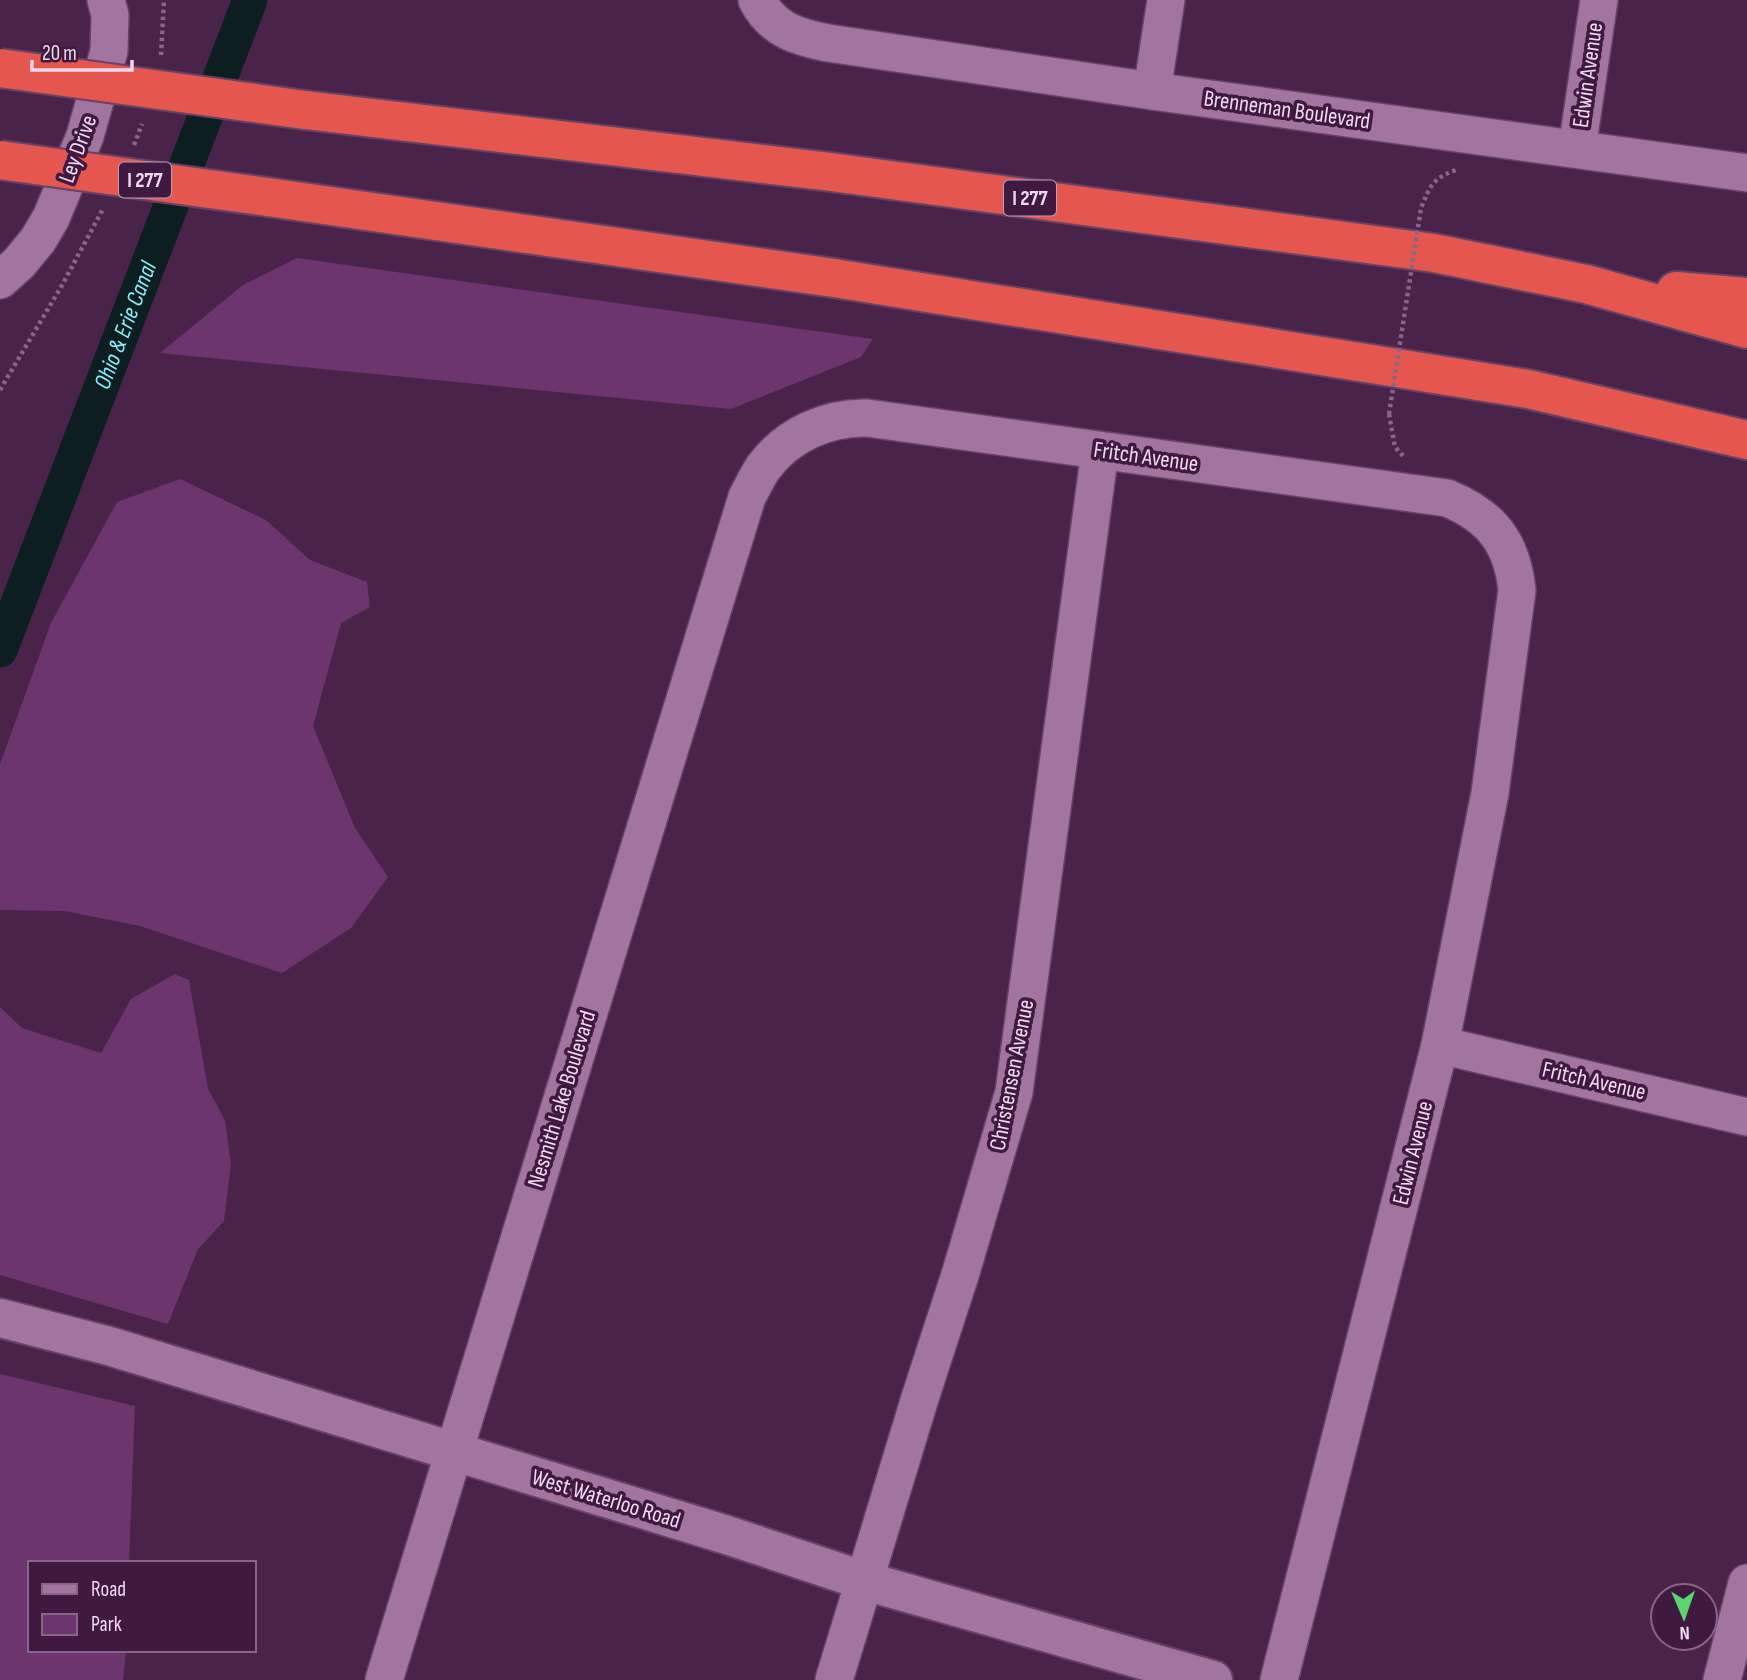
<svg xmlns="http://www.w3.org/2000/svg" width="1747" height="1680" font-family="'Sofia Sans Condensed',sans-serif">
  <rect width="100%" height="100%" fill="#4a234a"/>
  <!-- green -->
  <g fill="#6c356d">
    <polygon points="297,258 873,339 861,357 731,409 160,353 243,285"/>
    <polygon points="180,479 266,520 310,560 367,582 370,607 341,623 313,726 355,828 388,877 351,928 282,973 140,926 64,911 0,910 0,764 51,623 117,502"/>
    <polygon points="175,974 189,980 208,1089 225,1120 231,1165 224,1221 198,1249 168,1324 0,1275 0,1007 22,1028 101,1053 131,999"/>
    <polygon points="0,1374 135,1406 129,1563 30,1563 30,1650 126,1650 123,1680 0,1680"/>
  </g>
  <g fill="none" stroke-linecap="round" stroke-linejoin="round">
    <!-- canal -->
    <path stroke="#0c1e20" stroke-width="35" id="s1" d="M0 650 250 0"/>
    <!-- street casing -->
    <g stroke="#644365" stroke-width="40">
      <g id="street">
        <path d="M757 0C773 30 797 37 828 43L1152 91 1747 173"/>
        <polyline points="1152,91 1166,0"/>
        <polyline points="1577,149 1599,0"/>
        <polyline points="0,280 19,263 38,240 51,218 85,136 109,51 110,15 106,0"/>
        <polyline points="1440,1045 1747,1117"/>
        <path d="M384 1680 747 497C752 488 757 477 763 468 787 435 827 417 867 418L1447 498C1491 516 1512 542 1517 590L1490 793 1440 1045 1279 1680"/>
        <polyline points="834,1680 920,1398 961,1272 1014,1092 1100,451"/>
        <polyline points="1722,1680 1747,1583"/>
      </g>
    </g>
    <!-- secondary casing -->
    <g stroke="#644365" stroke-width="42">
      <polyline id="secondary" points="0,1318 109,1346 727,1535 865,1581 1213,1680"/>
    </g>
    <!-- highway casing -->
    <g stroke="#644365" stroke-width="42">
      <g id="highway">
        <polyline points="305,110 831,172 1434,253 1586,284 1747,329"/>
        <polyline points="289,200 834,278 1528,389 1747,440"/>
        <polyline points="1676,291 1747,297"/>
      </g>
    </g>
    <!-- path -->
    <g stroke="#876587" stroke-width="4.5" stroke-dasharray="3.5 3.5" stroke-linecap="butt">
      <polyline points="161,55 164,0"/>
      <polyline points="134,145 142,124"/>
      <path d="M1427 194C1433 180 1442 175 1456 170"/>
      <polyline points="0,390 61,287 103,209"/>
      <polyline points="1389,414 1395,447 1404,457"/>
    </g>
    <!-- street -->
    <use href="#street" stroke="#a175a0" stroke-width="37"/>
    <!-- secondary -->
    <use href="#secondary" stroke="#a175a0" stroke-width="38"/>
    <!-- highway -->
    <use href="#highway" stroke="#e5574e" stroke-width="38"/>
    <!-- highway-bridge casing -->
    <g stroke="#644365" stroke-width="42" stroke-linecap="butt">
      <g id="highway-bridge">
        <polyline points="0,68 305,110"/>
        <polyline points="0,160 289,200"/>
      </g>
    </g>
    <!-- path-bridge -->
    <polyline stroke="#876587" stroke-width="4.5" stroke-dasharray="3.5 3.5" stroke-linecap="butt" points="1389,414 1421,208 1427,194"/>
    <!-- highway-bridge -->
    <use href="#highway-bridge" stroke="#e5574e" stroke-width="38"/>
  </g>
  <g text-anchor="middle" dominant-baseline="central" stroke-width="7" stroke-linejoin="round" paint-order="stroke">
    <!-- shield labels -->
    <g fill="#3f193f" stroke="#bb9fbb" stroke-width="2">
      <rect x="119" y="162.5" width="52" height="35" rx="5"/>
      <rect x="1004" y="180.5" width="52" height="35" rx="5"/>
    </g>
    <g font-size="21" font-weight="bold" fill="#f0d8f0">
      <text x="145" y="180">I 277</text>
      <text x="1030" y="198">I 277</text>
    </g>
    <!-- street labels -->
    <g font-size="23" fill="#f0d8f0" stroke="#3f193f">
      <text transform="translate(1588 75) rotate(-82)">Edwin Avenue</text>
      <text transform="translate(1287 110) rotate(8)">Brenneman Boulevard</text>
      <text transform="translate(78 149) rotate(-70)">Ley Drive</text>
      <text transform="translate(1146 457) rotate(8)">Fritch Avenue</text>
      <text transform="translate(1012 1075) rotate(-79)">Christensen Avenue</text>
      <text transform="translate(1594 1081) rotate(13)">Fritch Avenue</text>
      <text transform="translate(562 1099) rotate(-73)">Nesmith Lake Boulevard</text>
      <text transform="translate(1413 1153) rotate(-76)">Edwin Avenue</text>
      <text transform="translate(606 1499) rotate(17)">West Waterloo Road</text>
    </g>
    <!-- water labels -->
    <g font-size="24" font-style="italic" fill="#8eebf8" stroke="#3f193f">
      <text stroke="none"><textPath href="#s1" startOffset="348">Ohio &amp; Erie Canal</textPath></text>
    </g>
  </g>
  <!-- legend -->
  <rect x="28" y="1561" width="228" height="91" fill="#3f193f" stroke="#866586" stroke-width="2"/>
  <rect x="42" y="1584" width="35" height="10" fill="#a175a0" stroke="#866586" stroke-width="2"/>
  <text x="91" y="1596" font-size="21" fill="#f0d8f0">Road</text>
  <rect x="42" y="1614" width="35" height="21" fill="#6c356d" stroke="#866586" stroke-width="2"/>
  <text x="91" y="1631" font-size="21" fill="#f0d8f0">Park</text>
  <!-- north arrow -->
  <g transform="translate(1684 1617) rotate(178)"><circle r="33" fill="#3f193f" stroke="#866586" stroke-width="2"/>
  <path d="M0-5L12 26L0 18L-12 26Z" fill="#5ad56f"/>
  <text y="-10" font-size="19" font-weight="bold" text-anchor="middle" fill="#f0d8f0">N</text>
  </g>
  <!-- scale -->
  <path d="M32 60v10h100v-10" fill="none" stroke="#f0d8f0" stroke-width="3.5"/>
  <text x="42" y="60" font-size="21" fill="#f0d8f0" stroke="#3f193f" stroke-width="5" paint-order="stroke">20 m</text>
</svg>
